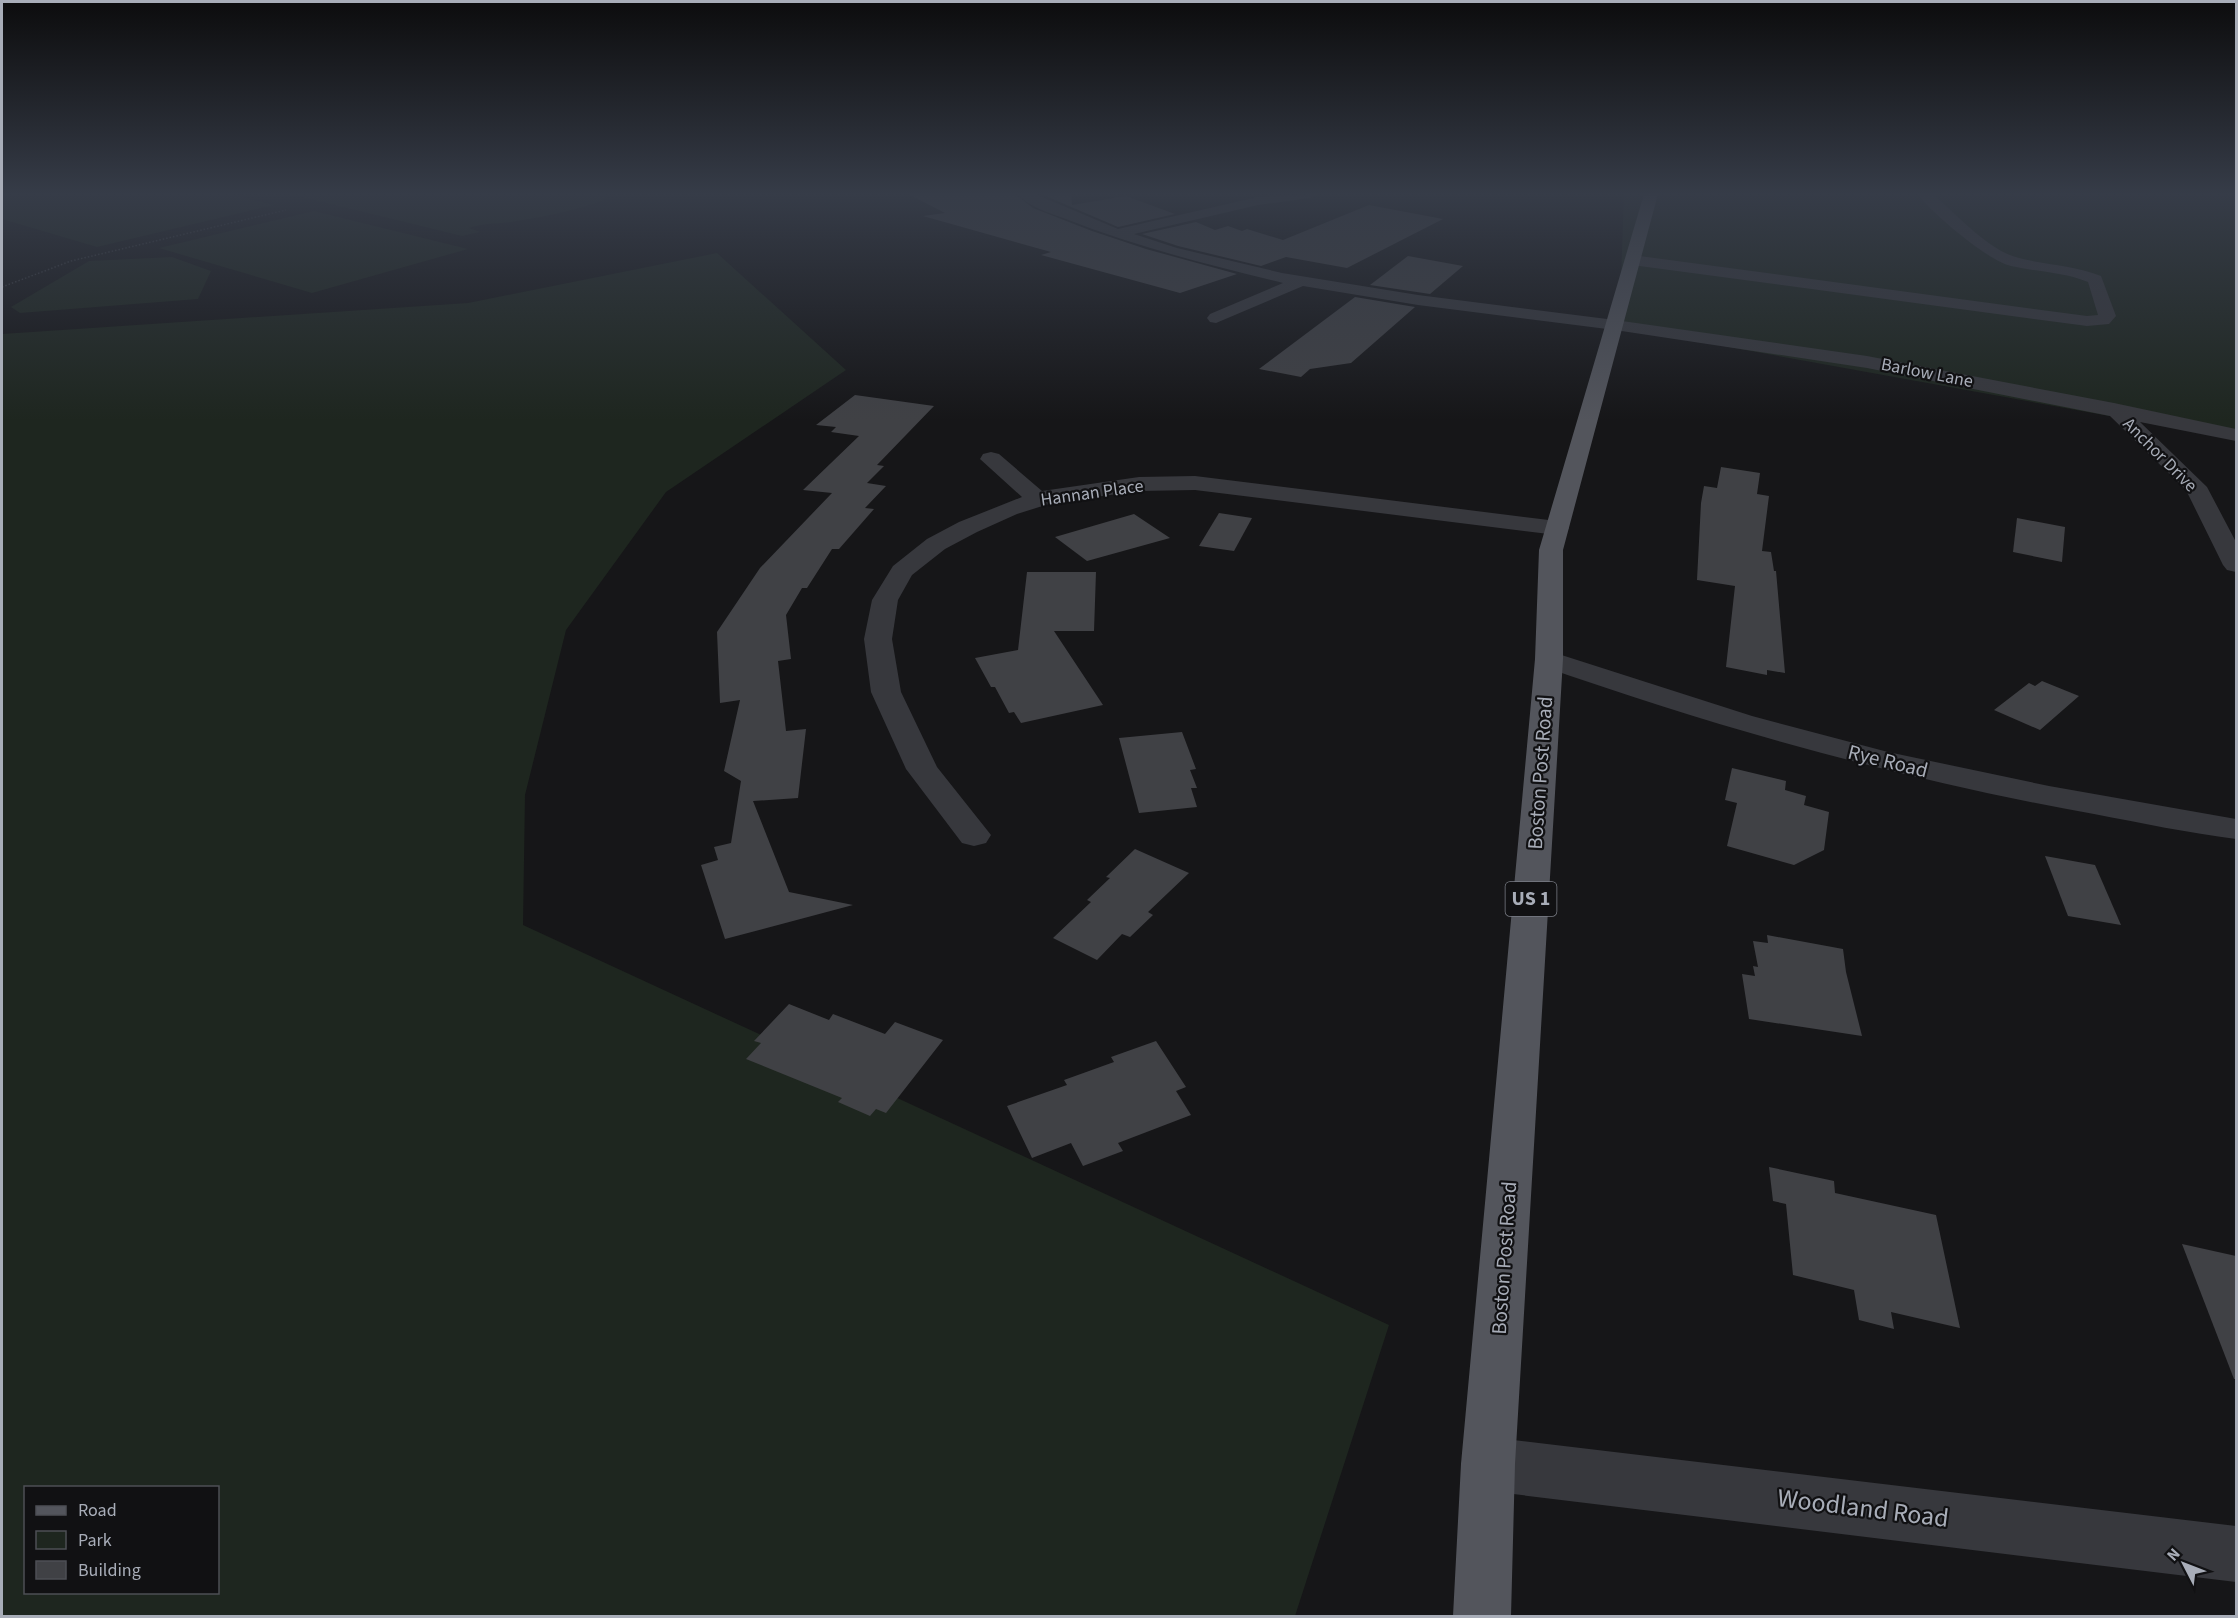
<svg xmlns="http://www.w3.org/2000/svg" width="2238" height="1618" font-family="'Source Sans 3',sans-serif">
  <rect width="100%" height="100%" fill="#161618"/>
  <!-- green -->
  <g fill="#1e261f" fill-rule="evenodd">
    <polygon points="2,194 230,194 274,205 97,247 2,219"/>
    <path d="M290 194H606L604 200C574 211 543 217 511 222 497 224 482 223 469 228L480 232 462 236Z"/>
    <polygon points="1624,194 2236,194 2236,439 1591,322 1615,325 1620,306"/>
    <polygon points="314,211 468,249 312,293 159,248"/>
    <path d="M717 253 846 370 666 492 566 630 525 795 523 925 1389 1325 1295 1616H2V334L468 303ZM26 1488H218V1592H26Z"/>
    <polygon points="172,257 211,271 198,299 20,313 11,307 89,261"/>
  </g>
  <!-- building -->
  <g fill="#404145">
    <polygon points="908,194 1015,194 1033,208 1092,231 1146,249 1237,274 1180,293 1041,255 1051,252 923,216 945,213"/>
    <polygon points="1041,194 1071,194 1072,205 1126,196 1175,214 1118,227"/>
    <polygon points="1369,205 1443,219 1347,268 1286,257 1261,266 1178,246 1142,234 1196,222 1215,230 1228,226 1242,231 1247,229 1283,240"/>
    <polygon points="1408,256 1463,266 1430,294 1370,285"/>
    <polygon points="1355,297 1415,307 1351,363 1310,369 1301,377 1259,369"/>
    <polygon points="855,395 934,406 877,465 884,466 867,483 886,486 865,508 874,509 839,549 832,549 807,588 802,588 786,615 791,659 778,661 786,731 806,729 798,798 753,801 789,892 853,905 725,939 701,865 718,860 714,847 731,843 741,781 724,771 740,700 720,703 717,632 760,568 832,493 803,490 859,436 831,432 836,427 816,425"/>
    <polygon points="1721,467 1760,473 1757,494 1769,496 1762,551 1771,552 1774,571 1776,571 1785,673 1767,670 1767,675 1726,667 1735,586 1697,580 1701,503 1704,486 1717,488"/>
    <polygon points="1219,513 1252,518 1234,551 1199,546"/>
    <polygon points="1134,514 1170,538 1087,561 1055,537"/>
    <polygon points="2017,518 2065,527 2062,562 2013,552"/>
    <polygon points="1027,572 1096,572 1094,631 1054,631 1103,705 1021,723 1014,712 1009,713 995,687 991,687 975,658 1018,650"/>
    <polygon points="2042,681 2079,696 2040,730 1994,710 2029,683 2035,686"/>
    <polygon points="1182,732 1196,769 1190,770 1197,788 1191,788 1197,807 1139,813 1119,738"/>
    <polygon points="1732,768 1786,781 1785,790 1806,796 1804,805 1829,812 1824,850 1794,865 1727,846 1737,803 1725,800"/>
    <polygon points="1135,849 1189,873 1148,912 1153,915 1130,937 1122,934 1097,960 1053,938 1091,902 1087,900 1110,878 1106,877"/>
    <polygon points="2045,856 2095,865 2121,925 2068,916"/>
    <polygon points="1767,935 1843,949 1846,972 1862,1036 1749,1019 1742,974 1755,976 1753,966 1758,967 1753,941 1768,943"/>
    <polygon points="789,1004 829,1020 833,1014 885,1034 895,1022 943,1040 886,1113 876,1109 870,1116 838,1102 842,1098 746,1059 761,1043 754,1041"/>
    <polygon points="1156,1041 1186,1087 1176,1091 1191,1115 1118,1143 1123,1151 1083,1166 1071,1143 1032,1158 1007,1106 1067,1085 1064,1080 1114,1062 1111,1057"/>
    <polygon points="1769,1167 1834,1181 1835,1193 1936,1215 1960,1328 1891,1312 1894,1329 1859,1320 1854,1290 1793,1275 1786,1204 1773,1201"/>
    <polygon points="2182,1244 2236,1256 2236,1379 2234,1379"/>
  </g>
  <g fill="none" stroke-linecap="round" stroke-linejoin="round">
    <!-- path -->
    <polyline stroke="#3d3f44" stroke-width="1.5" stroke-dasharray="1.5 2" stroke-linecap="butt" points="2,287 71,261 286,210"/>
    <!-- minor -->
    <g fill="#37383d" fill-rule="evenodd">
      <path d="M1017 194H1035L1118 229 1258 197 1317 194 1310 198 1258 205 1134 234 1177 248 1282 273 1418 295 1615 320 1867 356 2114 403 2236 429V441L2140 422 2207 487 2236 542V572L2227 570 2223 565 2186 490 2110 416 1867 368 1615 330 1418 305 1303 286 1216 323 1210 322 1207 318 1210 314 1283 283C1209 265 1137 247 1066 219 1050 213 1029 207 1017 194Z"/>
      <path d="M1917 194H1933C1956 214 1989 251 2019 258 2046 265 2074 265 2101 276L2116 316 2109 324 2087 326 1632 265 1624 260 1632 255 2087 316 2098 315 2088 282C2063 272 2037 272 2011 266 1988 261 1932 213 1917 194Z"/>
      <polygon points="991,452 999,454 1042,491 1139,477 1195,476 1557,521 1566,523 1569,528 1566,533 1557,535 1195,490 1139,491 1052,503 1017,514 977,532 945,549 912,575 898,600 892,639 901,692 937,767 991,835 986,843 974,846 962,843 906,769 871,692 864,639 872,600 893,566 927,539 959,522 1022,497 980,459 983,454"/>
      <path d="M1549 651 1752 716 1888 752 2049 786 2236 819V839C2189 833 2141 823 2094 814 1904 780 1721 729 1539 665L1535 659 1539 653Z"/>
      <polygon points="1488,1437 2236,1526 2236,1582 1488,1491 1469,1483 1461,1464 1469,1445"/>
    </g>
    <!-- major -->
    <polygon fill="#53555c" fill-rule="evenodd" points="1644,194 1658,194 1563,550 1563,659 1515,1464 1511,1616 1453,1616 1461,1464 1535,659 1539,550"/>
  </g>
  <!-- sky -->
  <linearGradient id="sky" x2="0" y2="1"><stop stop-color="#0c0c0d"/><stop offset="0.46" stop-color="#363c48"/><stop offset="1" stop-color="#363c48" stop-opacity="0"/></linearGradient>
  <rect width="2238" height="421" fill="url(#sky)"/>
  <g text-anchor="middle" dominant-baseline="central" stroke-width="4.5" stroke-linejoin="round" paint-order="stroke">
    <!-- far-street labels -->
    <g font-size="18" fill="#a8adb8" stroke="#111113">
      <text transform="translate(1927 373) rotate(11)">Barlow Lane</text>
      <text transform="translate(2160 455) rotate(45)">Anchor Drive</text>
      <text transform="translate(1092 493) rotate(-8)">Hannan Place</text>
    </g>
    <!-- shield labels -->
    <rect fill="#111113" stroke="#7b7e86" stroke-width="1.5" x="1505.5" y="882" width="51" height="34" rx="4.5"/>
    <g font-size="20" font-weight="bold" fill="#a8adb8">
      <text x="1531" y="899">US 1</text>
    </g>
    <!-- street labels -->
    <g font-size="21" fill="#a8adb8" stroke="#111113">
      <text transform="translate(1888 761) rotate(14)">Rye Road</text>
      <text transform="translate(1540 773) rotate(-86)">Boston Post Road</text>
      <text transform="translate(1504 1258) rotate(-86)">Boston Post Road</text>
    </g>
    <!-- near-street labels -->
    <g font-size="26" fill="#a8adb8" stroke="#111113">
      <text transform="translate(1863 1508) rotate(7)">Woodland Road</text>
    </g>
  </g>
  <!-- border -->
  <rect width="2238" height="1618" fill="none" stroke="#a8adb8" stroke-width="6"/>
  <!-- legend -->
  <rect x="24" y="1486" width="195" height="108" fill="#111113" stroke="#4d4f55" stroke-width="1.5"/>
  <rect x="36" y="1506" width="30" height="9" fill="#53555c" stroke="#4d4f55" stroke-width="1.5"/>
  <text x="78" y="1516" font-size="18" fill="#a8adb8">Road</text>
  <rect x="36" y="1531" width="30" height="18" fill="#1e261f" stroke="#4d4f55" stroke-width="1.5"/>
  <text x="78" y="1546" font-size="18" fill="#a8adb8">Park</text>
  <rect x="36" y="1561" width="30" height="18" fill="#404145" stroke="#4d4f55" stroke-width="1.5"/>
  <text x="78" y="1576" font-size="18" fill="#a8adb8">Building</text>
  <!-- north arrow -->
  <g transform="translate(2184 1564) rotate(312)" stroke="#111113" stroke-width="4.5" paint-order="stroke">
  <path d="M0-4.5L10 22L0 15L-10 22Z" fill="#a8adb8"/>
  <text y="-9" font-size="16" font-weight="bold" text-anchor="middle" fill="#a8adb8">N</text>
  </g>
</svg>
